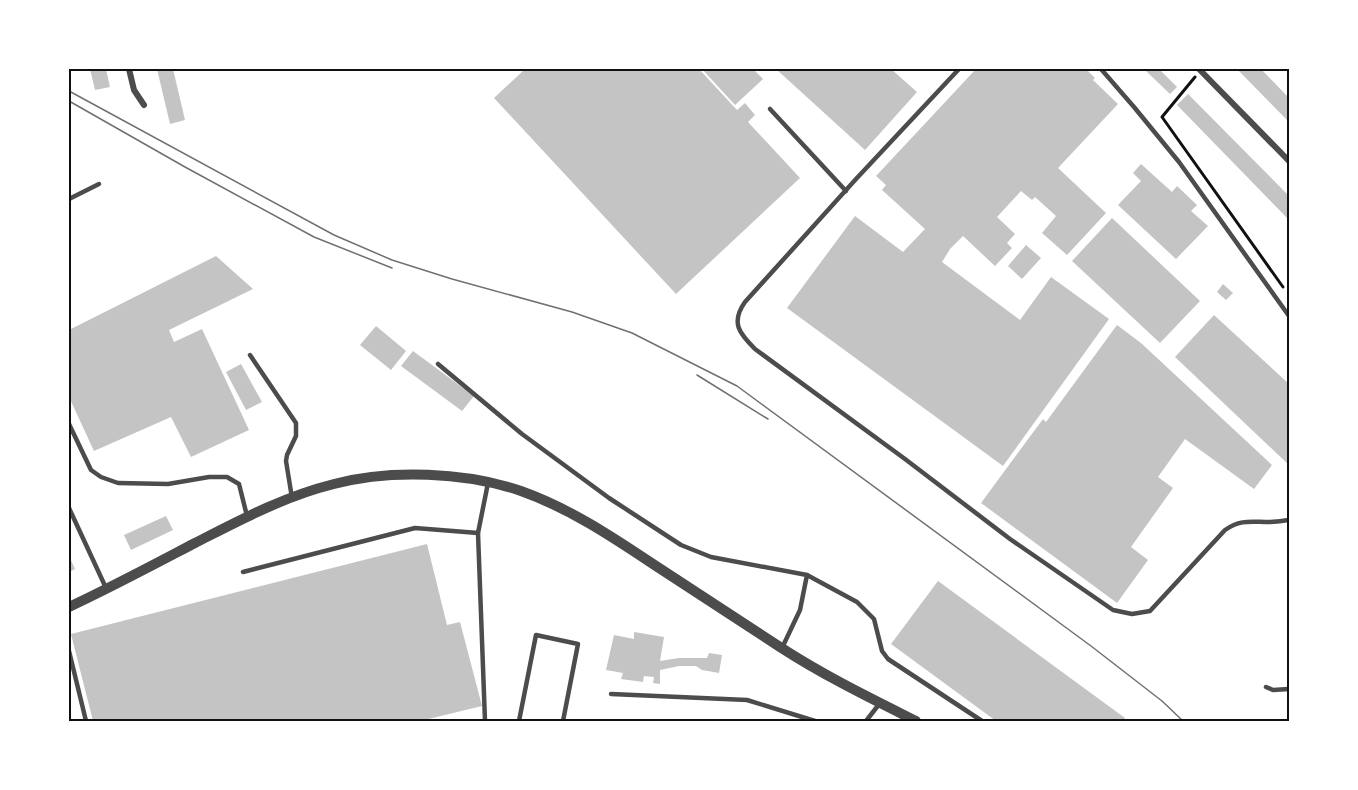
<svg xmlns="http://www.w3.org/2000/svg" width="1358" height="790" font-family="'IBM Plex Serif',serif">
  <rect width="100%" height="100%" fill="#fff"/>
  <!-- building -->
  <g fill="#c4c4c4">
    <polygon points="90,69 106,69 110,87 95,90"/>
    <polygon points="157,69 173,69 185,120 170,124"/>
    <polygon points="525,69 699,69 737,110 745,103 755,115 748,122 800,178 676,294 494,98"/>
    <polygon points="702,69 753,69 763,79 735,105"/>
    <polygon points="776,69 891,69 917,92 865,150"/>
    <polygon points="976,69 1086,69 1095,78 1093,80 1118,104 1058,168 1106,213 1067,255 1042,233 1056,216 1035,197 1032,200 1021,191 997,217 1015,234 1007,243 1012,248 995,266 963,236 950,249 942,262 1020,320 1051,277 1109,319 1003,466 787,308 855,216 903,252 925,229 882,190 886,185 876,176"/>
    <polygon points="1144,69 1159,69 1177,87 1170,94"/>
    <polygon points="1237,69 1261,69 1289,98 1289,122"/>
    <polygon points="1188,94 1289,196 1289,220 1177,105"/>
    <polygon points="1141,164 1172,192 1177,186 1197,205 1191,211 1208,226 1176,259 1118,205 1141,181 1133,173"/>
    <polygon points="1112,218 1200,301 1160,343 1072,261"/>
    <polygon points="1026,245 1041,258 1022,279 1008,266"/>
    <polygon points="216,256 253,289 169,330 174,342 202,329 249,430 191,457 171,417 94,451 69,397 69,330"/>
    <polygon points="1223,284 1233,293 1226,300 1217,292"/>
    <polygon points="1214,315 1289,384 1289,465 1175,357"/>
    <polygon points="1117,325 1141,343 1272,465 1254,489 1185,439 1158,477 1173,488 1131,547 1148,560 1117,603 981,503 1043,419 1046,422"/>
    <polygon points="376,326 406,351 391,370 360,345"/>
    <polygon points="413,351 474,396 462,411 401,366"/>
    <polygon points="241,364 262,402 246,410 226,372"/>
    <polygon points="166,516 173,530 131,550 124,535"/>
    <polygon points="427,544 447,625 460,622 482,706 420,721 93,721 71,634"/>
    <polygon points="69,556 75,569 69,572"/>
    <polygon points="938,581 1125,718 1123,721 996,721 891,644"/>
    <polygon points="634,632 664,637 660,661 679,658 707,658 709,653 722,655 719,673 702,670 696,666 679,666 660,670 660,684 653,683 654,677 644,676 643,682 621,679 623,673 606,670 614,635 634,639"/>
  </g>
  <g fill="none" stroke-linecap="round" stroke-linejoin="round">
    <!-- path -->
    <polyline stroke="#111" stroke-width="3" points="1195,77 1162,117 1283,287"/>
    <!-- service -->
    <g stroke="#4c4c4c" stroke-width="4.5">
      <path d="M959 69 856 179 745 302C730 323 740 334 755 349L905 459 1010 539 1113 610 1132 614 1150 611 1225 530C1241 519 1251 522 1269 522 1276 522 1282 521 1289 520"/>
      <polyline points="1101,69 1134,107 1179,162 1289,316"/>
      <polyline points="770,109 846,191"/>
      <polyline points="69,199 99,184"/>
      <polyline points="250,355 296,423 296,436 287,455 286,461 292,498"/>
      <polyline points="438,364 522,434 609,498 681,545 711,557 807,575 800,610 782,648"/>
      <polyline points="69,424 91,470 101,477 118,483 168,484 209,477 227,477 239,484 247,516"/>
      <polyline points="69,508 106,588"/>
      <polyline points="243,572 415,528 478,533"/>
      <polyline points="807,575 857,602 874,619 882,651 888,659 982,721"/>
      <polyline points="69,651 86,721"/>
      <polyline points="1266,687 1273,690 1289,689"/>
      <polyline points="611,694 747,700 815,721"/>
      <polyline points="485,721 478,533 488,483"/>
      <polyline points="519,721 536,635 578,644 563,721"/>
      <polyline points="866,721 880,703"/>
    </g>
    <!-- minor -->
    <g stroke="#4c4c4c" stroke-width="6">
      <polyline points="129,69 134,90 144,105"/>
      <polyline points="1199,69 1289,161"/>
    </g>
    <!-- tertiary -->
    <path stroke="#4c4c4c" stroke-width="10" d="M69 607C112 587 153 565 195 543 240 520 285 496 334 484 390 469 466 472 521 491 569 508 611 536 653 564 695 591 737 619 780 647 823 675 870 698 916 721"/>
    <!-- tram -->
    <g stroke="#707070" stroke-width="1.5">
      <polyline points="69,91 334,235 392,260 452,279 572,312 632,333 737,386 1091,646 1162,701 1183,721"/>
      <polyline points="69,101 185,167 314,237 392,268"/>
      <polyline points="697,375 768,419"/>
    </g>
  </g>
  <!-- border -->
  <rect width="1358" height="790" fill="none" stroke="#ffffff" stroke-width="141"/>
  <rect x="70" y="70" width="1218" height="650" fill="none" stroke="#111" stroke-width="2"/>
</svg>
